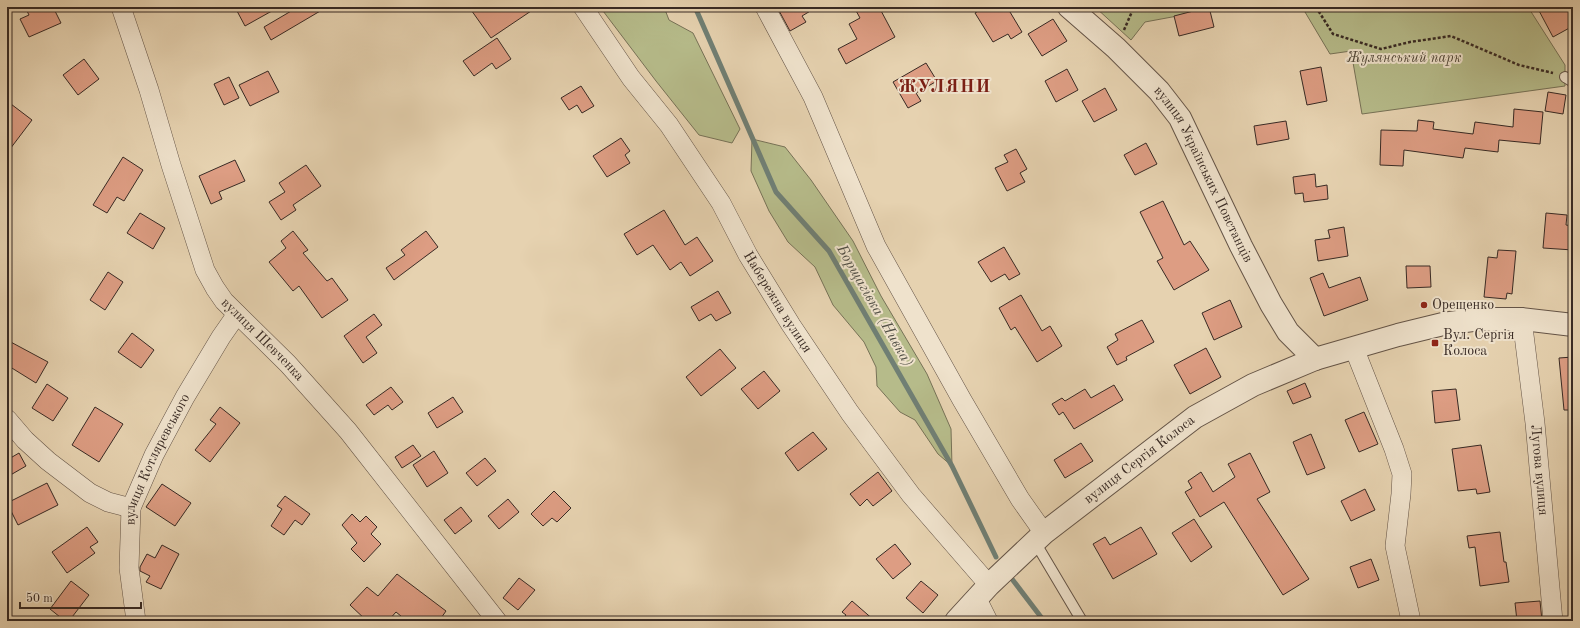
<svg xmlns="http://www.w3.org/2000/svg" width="1580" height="628" font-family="'Old Standard TT',serif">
  <rect width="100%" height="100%" fill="#e6d2b0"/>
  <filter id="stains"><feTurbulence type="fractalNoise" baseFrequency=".005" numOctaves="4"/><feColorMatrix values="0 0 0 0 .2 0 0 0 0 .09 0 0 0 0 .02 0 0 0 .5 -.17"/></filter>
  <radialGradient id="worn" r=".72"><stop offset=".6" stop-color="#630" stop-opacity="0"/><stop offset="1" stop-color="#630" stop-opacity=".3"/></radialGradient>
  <!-- green -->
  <g fill="#b6bb8a" stroke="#777257">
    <polygon points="600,7 664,7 669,20 693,33 740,129 732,143 699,135 656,81"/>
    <polygon points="1095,7 1226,7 1145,22 1131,40"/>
    <polygon points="1302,7 1528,7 1565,65 1565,86 1362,114 1351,51 1330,54"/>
    <polygon points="752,139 785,147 811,180 853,241 881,296 927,374 951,429 952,466 938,454 915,420 900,412 877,386 876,367 864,342 833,305 815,267 788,242 769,211 751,171"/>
  </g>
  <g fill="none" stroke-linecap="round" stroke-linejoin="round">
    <!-- stream -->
    <g stroke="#707f74" stroke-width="5">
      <polyline points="695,7 776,192 829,251 952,466 996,557"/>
      <polyline points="1012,579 1044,621"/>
    </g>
  </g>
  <!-- building -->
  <g fill="#dd9d83" stroke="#382a24">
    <polygon points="25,7 53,7 61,23 29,37 20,19 29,15"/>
    <polygon points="244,7 279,7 245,26 237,11"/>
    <polygon points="298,7 327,7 271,40 264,27"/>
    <polygon points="469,7 537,7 491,38"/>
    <polygon points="777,7 817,7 802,16 806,22 790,31"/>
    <polygon points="854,7 879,7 895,37 846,64 838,49 857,39 849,24 860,18"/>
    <polygon points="985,7 1007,7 1022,32 1011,39 1008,34 993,42 975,13"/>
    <polygon points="1209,7 1214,27 1179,36 1174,16"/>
    <polygon points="1537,7 1573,7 1573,26 1553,37"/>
    <polygon points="1053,19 1067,41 1042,56 1028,34"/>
    <polygon points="497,38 511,59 496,69 492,63 474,76 463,61"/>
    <polygon points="84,59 99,79 78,95 63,75"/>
    <polygon points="926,63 937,81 916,93 921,101 908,108 893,82"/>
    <polygon points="1321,67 1327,101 1307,105 1300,71"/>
    <polygon points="1067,69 1078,90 1056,102 1045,81"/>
    <polygon points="268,71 279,92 250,106 239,85"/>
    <polygon points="229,77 239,98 224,105 214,84"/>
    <polygon points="581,86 594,106 582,113 577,105 569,110 561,98"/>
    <polygon points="1105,88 1117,110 1094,122 1082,101"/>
    <polygon points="1548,92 1566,95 1563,114 1545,111"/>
    <polygon points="7,101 32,120 7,153"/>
    <polygon points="1514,109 1543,112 1540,144 1499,140 1498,152 1465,148 1463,158 1404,150 1403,166 1380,165 1381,130 1417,131 1418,120 1434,122 1433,129 1473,134 1475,122 1513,127"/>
    <polygon points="1286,121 1289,139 1257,145 1254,126"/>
    <polygon points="621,138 630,151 625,155 630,163 607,177 593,156"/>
    <polygon points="1146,143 1157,164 1135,175 1124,155"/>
    <polygon points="1016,149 1027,169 1020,173 1025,182 1007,191 995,168 1008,162 1004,155"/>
    <polygon points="123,157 143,170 124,201 117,197 107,213 93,205"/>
    <polygon points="235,160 245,181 219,192 222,199 211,204 199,176"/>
    <polygon points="306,165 321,186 293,205 296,210 281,220 269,202 285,192 279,183"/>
    <polygon points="1315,174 1316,187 1327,185 1328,199 1304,202 1303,193 1295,194 1293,177"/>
    <polygon points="1163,201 1184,245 1190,241 1209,270 1174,290 1157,261 1163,258 1140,212"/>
    <polygon points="664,210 685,245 697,237 713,261 690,276 681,262 670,270 653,245 637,255 624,234"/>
    <polygon points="140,213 165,228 153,249 127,233"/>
    <polygon points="1546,213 1567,215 1566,225 1573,226 1573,250 1543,248"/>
    <polygon points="1344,227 1348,256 1318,261 1315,240 1330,238 1328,230"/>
    <polygon points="293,231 308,250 303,253 327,281 332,278 348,300 322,318 299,286 293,291 269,262 286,248 281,241"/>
    <polygon points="426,231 438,247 394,280 386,268 405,255 401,250"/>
    <polygon points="1004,247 1020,274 1009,280 1005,274 991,282 978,262"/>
    <polygon points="1498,250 1516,251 1512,294 1507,293 1506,299 1484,297 1488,257 1497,258"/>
    <polygon points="1406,266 1430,266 1431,287 1407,288"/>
    <polygon points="108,272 123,282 105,310 90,300"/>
    <polygon points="1323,273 1329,288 1360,277 1368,300 1324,316 1310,278"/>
    <polygon points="718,291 731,313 716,321 711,314 699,321 691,307"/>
    <polygon points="1021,295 1042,331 1050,326 1062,346 1037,362 1015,327 1011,330 999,308"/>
    <polygon points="1230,300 1242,327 1214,340 1202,313"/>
    <polygon points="374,314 382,325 366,337 377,353 363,363 344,336"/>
    <polygon points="1142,320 1154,342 1126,357 1127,360 1117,365 1107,347 1118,340 1115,334"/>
    <polygon points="132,333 154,350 141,368 118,352"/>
    <polygon points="7,340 48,362 36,383 7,365"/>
    <polygon points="1206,348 1221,377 1190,394 1174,365"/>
    <polygon points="720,349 736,368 701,396 686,377"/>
    <polygon points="1573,357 1573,410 1564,410 1559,358"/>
    <polygon points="764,371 780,391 758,409 741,389"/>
    <polygon points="1305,383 1311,397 1293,404 1287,391"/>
    <polygon points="47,384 68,398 53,421 32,408"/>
    <polygon points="1114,385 1123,400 1074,429 1063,412 1059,415 1052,404 1062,398 1065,401 1085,389 1091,398"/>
    <polygon points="391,387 403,402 392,410 388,405 374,415 366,405"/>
    <polygon points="1456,389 1460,420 1435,423 1432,391"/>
    <polygon points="453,397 463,412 437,428 428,413"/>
    <polygon points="95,407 123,424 99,462 72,445"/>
    <polygon points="220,407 240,423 210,462 195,450 216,424 210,420"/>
    <polygon points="1364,412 1378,444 1359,452 1345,420"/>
    <polygon points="813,432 827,449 798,471 785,453"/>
    <polygon points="1311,434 1325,468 1307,475 1293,442"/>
    <polygon points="1081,443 1093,461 1065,478 1054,460"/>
    <polygon points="413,445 421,456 402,468 395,457"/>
    <polygon points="1481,445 1490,492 1477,494 1476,489 1458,491 1452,449"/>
    <polygon points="434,451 448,473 427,487 413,465"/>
    <polygon points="19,453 26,466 7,477 7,460"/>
    <polygon points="1250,453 1270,492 1257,499 1309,579 1283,595 1224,502 1200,517 1185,492 1192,488 1188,481 1201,472 1213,492 1235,477 1228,464"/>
    <polygon points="485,458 496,471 477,486 466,473"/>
    <polygon points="878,472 892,491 873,506 867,499 860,506 850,494"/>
    <polygon points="47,483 58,505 18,525 7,503"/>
    <polygon points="162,484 191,503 175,526 146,507"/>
    <polygon points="1365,489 1375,510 1351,521 1341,501"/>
    <polygon points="554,491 571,508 557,522 552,518 543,526 531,514"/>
    <polygon points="285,496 310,514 302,525 295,520 284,535 271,526 282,509 277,506"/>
    <polygon points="508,499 519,512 499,529 488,516"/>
    <polygon points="461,507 472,521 455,534 444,520"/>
    <polygon points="352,514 360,522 366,516 377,527 371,534 381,544 364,562 351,549 357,543 342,525"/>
    <polygon points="1194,519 1212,547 1191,562 1172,533"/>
    <polygon points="87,527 98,542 90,547 95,553 67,573 52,552"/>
    <polygon points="1141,527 1157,554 1113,579 1093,544 1105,537 1110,545"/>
    <polygon points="1500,532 1504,562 1506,562 1509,582 1480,586 1475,547 1469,548 1467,536"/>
    <polygon points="895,544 911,564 893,579 876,559"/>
    <polygon points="162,545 179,554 161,589 146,582 150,576 140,571 140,567 147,554 155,558"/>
    <polygon points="1371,559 1379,580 1358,588 1350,567"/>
    <polygon points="397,574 446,611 439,621 407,621 396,612 388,621 367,621 350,605 367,587 378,596"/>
    <polygon points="519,578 535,590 518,610 503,598"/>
    <polygon points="71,581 89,595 69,621 65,621 50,609"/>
    <polygon points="921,581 938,595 923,613 906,598"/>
    <polygon points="852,601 875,621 841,621 846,615 842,612"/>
    <polygon points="1540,601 1542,621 1517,621 1515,603"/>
  </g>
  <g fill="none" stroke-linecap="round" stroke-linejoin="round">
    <!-- service casing -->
    <g stroke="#645447" stroke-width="12">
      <g id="service">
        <polyline points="1565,77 1573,82"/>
        <polyline points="1035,542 1082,621"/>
      </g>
    </g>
    <!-- minor casing -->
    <g stroke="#645447" stroke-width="20">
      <g id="minor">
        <path id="s1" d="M121 7 149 90 171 165 205 270 215 288 224 301 288 364 348 431 497 621"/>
        <path id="s2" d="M583 7 631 78 669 125 721 203 748 255 791 325 850 413 911 495 989 585"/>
        <polyline points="765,7 813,97 876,246 962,400 1020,499 1044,533"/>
        <path id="s3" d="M1522 319 1535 423 1553 621"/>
        <polyline points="1354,348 1394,449 1402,474 1401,494 1395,546 1411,621"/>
        <polyline points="7,419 25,440 48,461 90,493 108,502 131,508"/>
        <polyline points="977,599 988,621"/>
        <path id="s4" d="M136 621 129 568 131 508 154 455 185 397 221 337 237 314"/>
      </g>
    </g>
    <!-- tertiary casing -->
    <g stroke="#645447" stroke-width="24">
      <g id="tertiary">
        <path id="s5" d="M1069 7 1116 48 1159 91 1180 118 1241 246 1271 304 1288 332 1315 359"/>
        <path id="s6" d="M956 621 989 585 1044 533 1195 417 1253 385 1315 359 1398 335 1443 324 1480 319H1522L1573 325"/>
      </g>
    </g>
    <!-- path -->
    <g stroke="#382a24" stroke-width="2.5" stroke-dasharray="3 2" stroke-linecap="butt">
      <polyline points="1316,7 1333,34 1381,49 1410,42 1451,36 1519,65 1553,73"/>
      <polyline points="1124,30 1134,7"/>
    </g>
    <!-- service -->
    <use href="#service" stroke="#efe2cc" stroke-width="10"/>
    <!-- minor -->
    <use href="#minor" stroke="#efe2cc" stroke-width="19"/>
    <!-- tertiary -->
    <use href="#tertiary" stroke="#efe2cc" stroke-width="22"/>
  </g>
  <!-- markers -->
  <g fill="#8f2418" stroke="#efe2cc" stroke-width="1.5">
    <circle cx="1424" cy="305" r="4"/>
    <rect x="1431" y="339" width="8" height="8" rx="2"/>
  </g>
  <g text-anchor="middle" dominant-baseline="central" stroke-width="4" stroke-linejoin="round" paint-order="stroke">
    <!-- park labels -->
    <g font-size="14" font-style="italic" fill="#514738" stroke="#efe2cc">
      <text x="1404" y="58">Жулянський парк</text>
    </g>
    <!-- street labels -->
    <g font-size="14" fill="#382a24" stroke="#efe2cc">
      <text stroke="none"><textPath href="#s5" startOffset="218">вулиця Українських Повстанців</textPath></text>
      <text stroke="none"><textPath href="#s2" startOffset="354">Набережна вулиця</textPath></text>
      <text stroke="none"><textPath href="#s1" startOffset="367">вулиця Шевченка</textPath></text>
      <text stroke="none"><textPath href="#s6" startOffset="245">вулиця Сергія Колоса</textPath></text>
      <text stroke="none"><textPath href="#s4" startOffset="168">вулиця Котляревського</textPath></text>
      <text stroke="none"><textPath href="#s3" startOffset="152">Лугова вулиця</textPath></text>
    </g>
    <!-- poi labels -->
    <g font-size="14" fill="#382a24" stroke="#efe2cc" text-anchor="start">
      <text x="1432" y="305">Орещенко</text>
      <text x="1443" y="335">Вул. Сергія<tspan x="1443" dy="16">Колоса</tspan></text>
    </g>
    <!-- water labels -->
    <g font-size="15" font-style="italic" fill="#504e45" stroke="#efe2cc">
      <text transform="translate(874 306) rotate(60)">Борщагівка (Нивка)</text>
    </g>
    <!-- district labels -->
    <g font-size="18" font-weight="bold" letter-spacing="1" fill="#7a1f14" stroke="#efe2cc">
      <text x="945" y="87">ЖУЛЯНИ</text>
    </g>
  </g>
  <!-- margin -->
  <rect width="1580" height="628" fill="none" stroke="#e6d2b0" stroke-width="24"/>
  <rect x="8" y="8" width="1564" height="612" fill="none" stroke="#382a24" stroke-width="2"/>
  <rect x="12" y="12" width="1556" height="604" fill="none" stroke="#382a24"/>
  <!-- scale -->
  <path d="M20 602v6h121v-6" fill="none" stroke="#382a24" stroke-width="2"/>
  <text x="26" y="602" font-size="12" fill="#382a24" stroke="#efe2cc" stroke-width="3" paint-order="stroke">50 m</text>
  <rect width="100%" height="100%" filter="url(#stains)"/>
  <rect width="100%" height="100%" fill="url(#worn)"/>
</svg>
